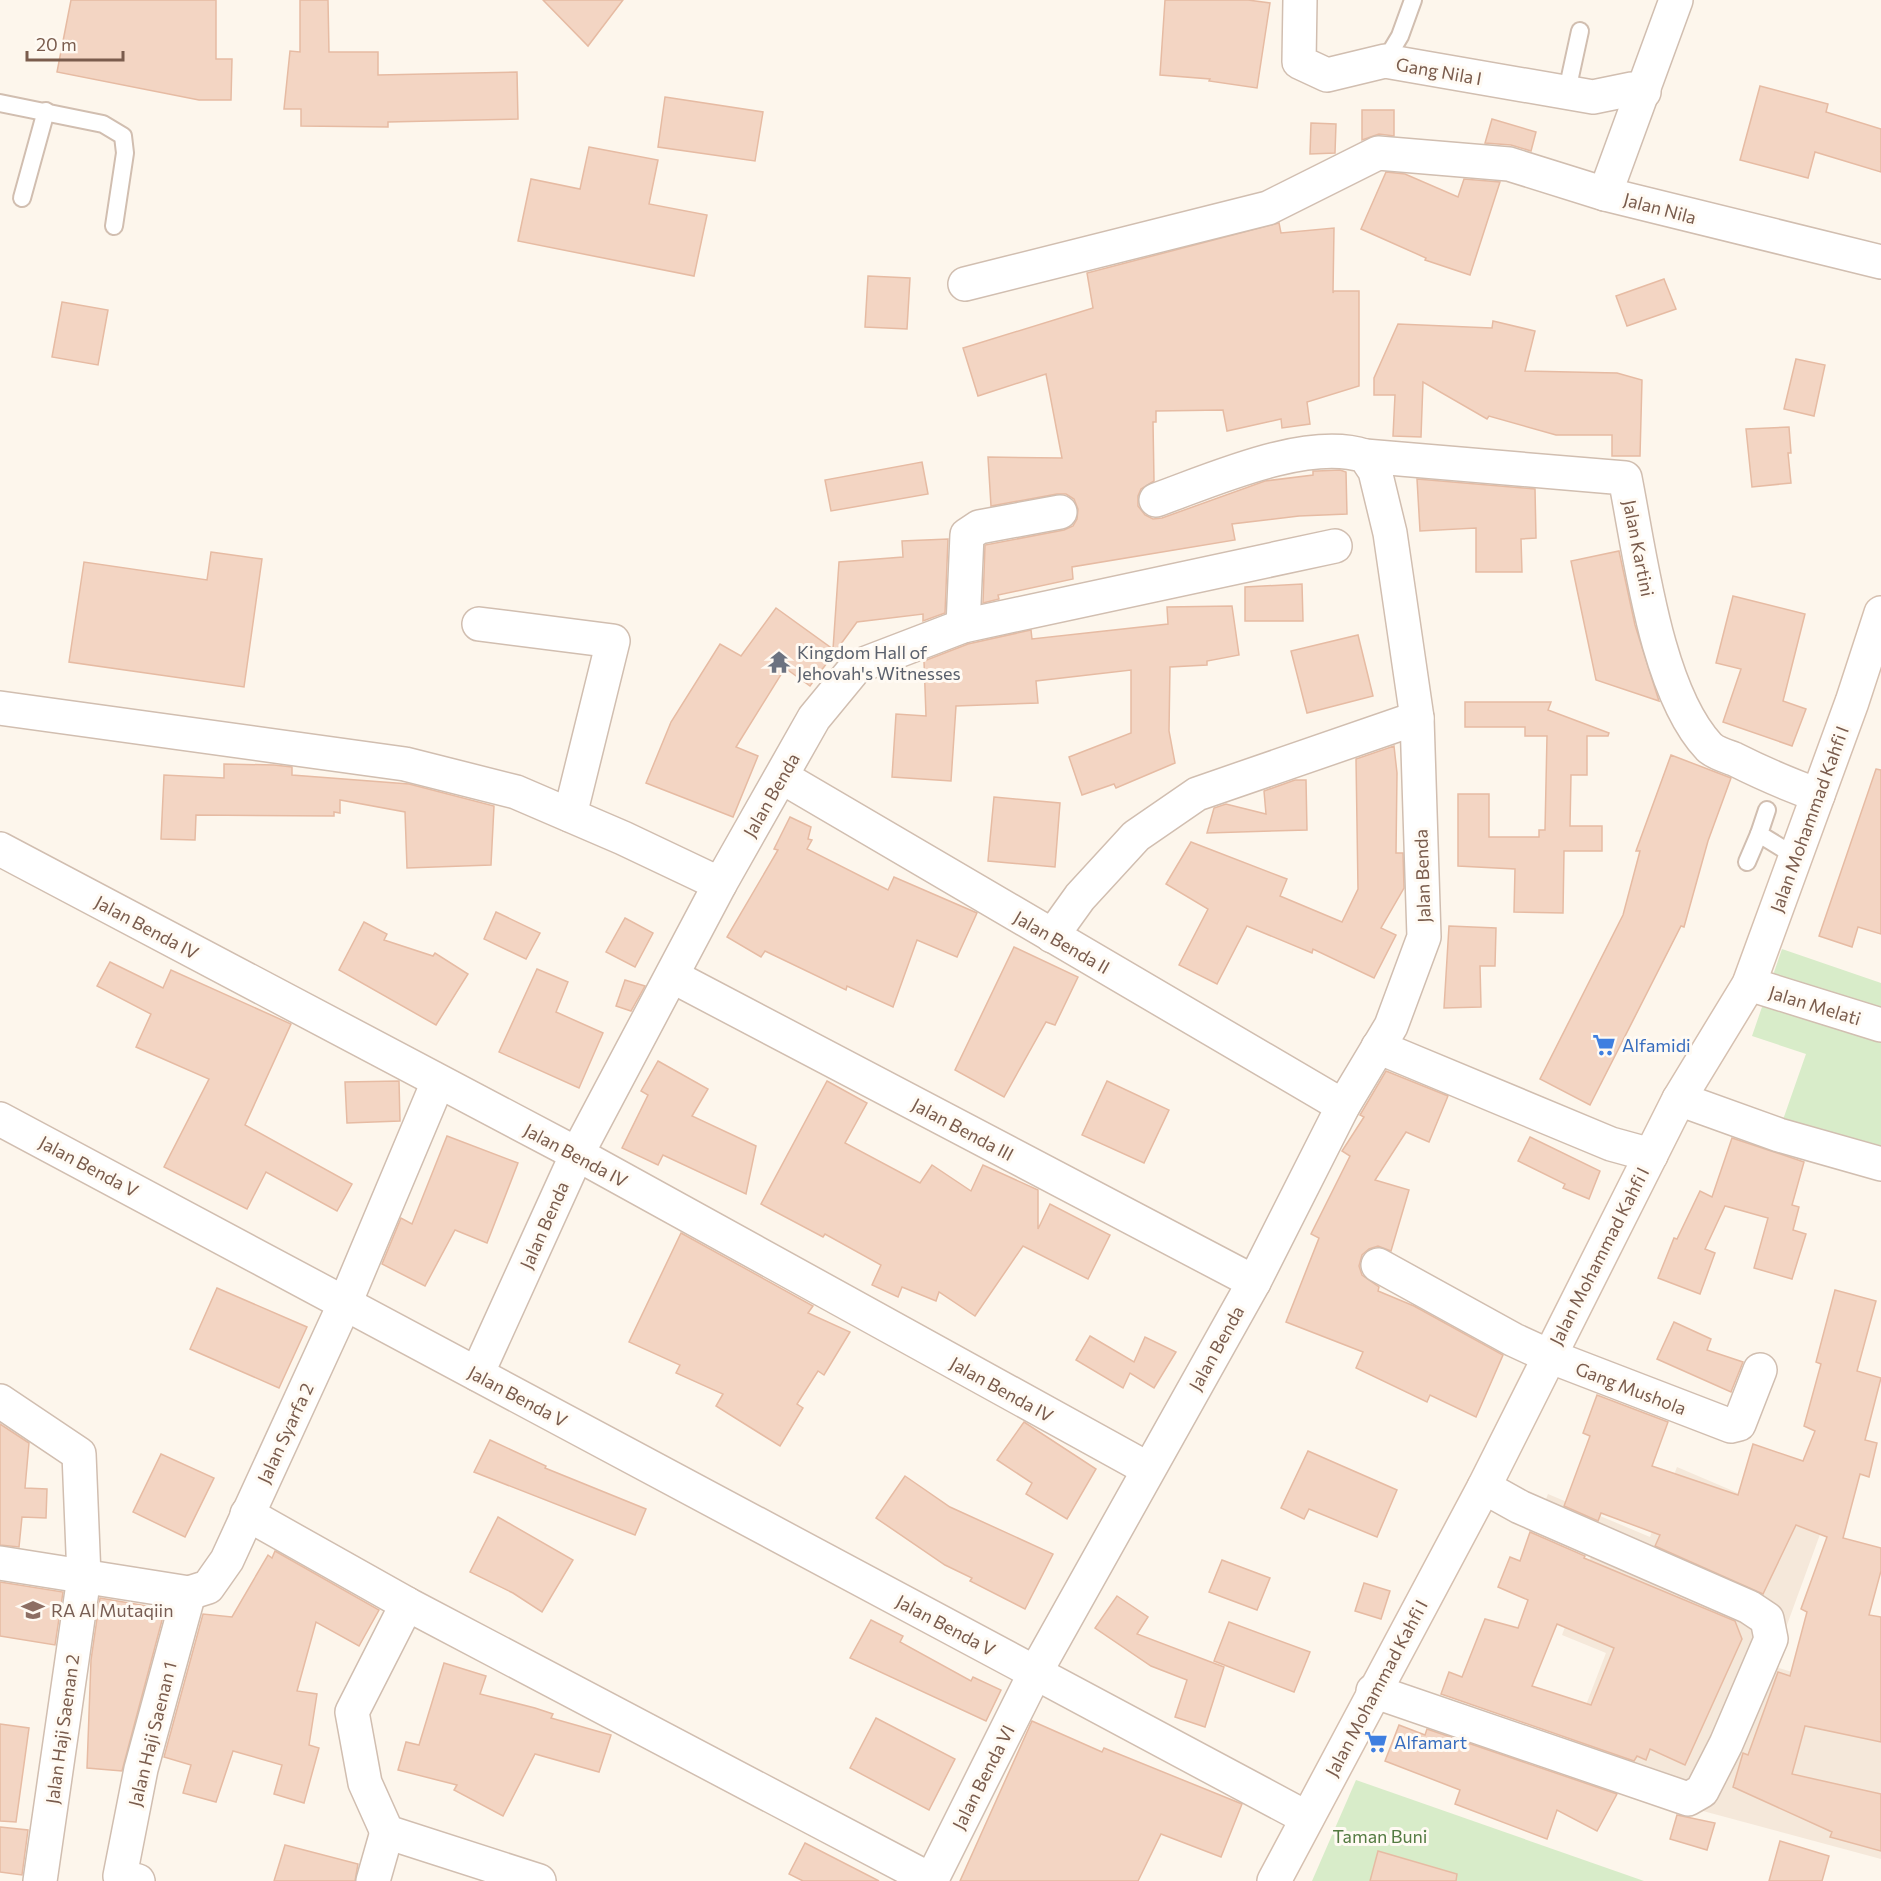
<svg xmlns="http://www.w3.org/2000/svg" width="1881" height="1881" font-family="Commissioner,sans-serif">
  <rect width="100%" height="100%" fill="#fdf6ec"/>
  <!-- residential -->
  <polygon fill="#f5e8da" points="1677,1467 1822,1529 1772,1666 1881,1699 1881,1859 1703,1811 1564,1762 1606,1653 1562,1635 1595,1546 1537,1522 1548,1494 1650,1537"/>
  <!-- green -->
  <g fill="#d8ecc9">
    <polygon points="1782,949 1881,983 1881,1169 1778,1134 1806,1054 1752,1036"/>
    <polygon points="1356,1780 1644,1881 1312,1881"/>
  </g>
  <!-- building -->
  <g fill="#f3d5c3" stroke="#e6bba3" stroke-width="1.5" fill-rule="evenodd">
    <polygon points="71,0 216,0 216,59 232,59 231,100 199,100 57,72"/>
    <polygon points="300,0 328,0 329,52 378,52 378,75 517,72 518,119 388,122 388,127 301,126 301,109 284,109 290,51 300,52"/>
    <polygon points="543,0 623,0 588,46"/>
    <polygon points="1165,0 1248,0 1270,3 1257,88 1209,81 1210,79 1160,75"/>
    <polygon points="1760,86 1828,104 1826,112 1881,129 1881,172 1815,152 1808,178 1740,160"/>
    <polygon points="665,97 763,112 755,161 658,147"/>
    <polygon points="1362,110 1394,110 1394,136 1379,134 1362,140"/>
    <polygon points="1492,119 1536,132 1531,151 1511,145 1485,143"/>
    <polygon points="1311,123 1336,124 1335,153 1310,154"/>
    <polygon points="589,147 658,160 649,204 707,215 694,276 518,241 531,179 580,189"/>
    <polygon points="1386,172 1405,174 1458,197 1464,179 1500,182 1470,275 1425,260 1426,258 1361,229"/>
    <polygon points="1279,223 1281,233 1334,228 1333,293 1334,291 1359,291 1359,386 1307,402 1310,424 1282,428 1281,419 1227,431 1223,410 1156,411 1156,422 1153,422 1154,481 1141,489 1138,496 1138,506 1145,515 1153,519 1162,518 1265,481 1313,475 1313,471 1317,471 1340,470 1346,472 1347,514 1299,516 1232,524 1235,540 1072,567 1073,579 998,595 999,599 983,603 985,545 1064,530 1073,526 1077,519 1078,509 1074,499 1066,494 1057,494 991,506 988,457 1062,458 1046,374 978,396 963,348 1093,308 1087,273"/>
    <polygon points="868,276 910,278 907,329 865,327"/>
    <polygon points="1664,279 1676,309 1627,326 1616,296"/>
    <polygon points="62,302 108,310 98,365 52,357"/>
    <polygon points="1493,321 1535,331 1525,371 1617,373 1642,380 1640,456 1612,456 1612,435 1556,435 1489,416 1487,419 1423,382 1421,437 1393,436 1395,395 1374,395 1374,378 1398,324 1492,328"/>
    <polygon points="1796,359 1825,365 1814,416 1784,409"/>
    <polygon points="1789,427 1791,453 1788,453 1791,483 1752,487 1746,429"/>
    <polygon points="922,462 928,494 831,511 825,480"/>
    <polygon points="1417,479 1535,489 1536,538 1521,539 1522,572 1476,572 1476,528 1420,531"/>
    <polygon points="948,539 945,613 923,621 923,614 857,622 810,686 785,668 736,747 758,756 733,817 646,783 671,722 720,644 741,656 776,608 833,649 839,562 903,557 902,541"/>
    <polygon points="1619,551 1635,625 1659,701 1596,680 1571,561"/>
    <polygon points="211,552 262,559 244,687 69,662 84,562 207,580"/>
    <polygon points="1302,584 1303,621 1245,621 1245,587"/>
    <polygon points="1733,596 1805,614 1783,701 1806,709 1792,746 1723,722 1741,669 1716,663"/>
    <polygon points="1232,606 1239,655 1207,661 1207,665 1170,667 1169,731 1175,763 1116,788 1114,784 1082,795 1069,757 1131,733 1131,670 1036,681 1038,703 956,706 951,781 892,777 896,714 926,716 924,661 968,644 1031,630 1032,639 1168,624 1167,607"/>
    <polygon points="1358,635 1373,696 1307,713 1291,651"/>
    <polygon points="1465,702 1551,702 1548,710 1609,733 1608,736 1587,736 1587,775 1571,775 1570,826 1602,826 1602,851 1564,851 1563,913 1514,912 1515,869 1458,866 1458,794 1489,794 1489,837 1539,837 1539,830 1545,830 1547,736 1525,736 1525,727 1465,727"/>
    <polygon points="1394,746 1397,773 1396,853 1403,853 1404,888 1381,928 1396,935 1374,978 1313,949 1312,953 1247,926 1217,984 1179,965 1208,909 1166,884 1191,842 1287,879 1280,896 1342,922 1358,889 1356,759"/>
    <polygon points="1671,755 1731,778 1708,841 1684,927 1681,926 1590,1105 1540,1079 1623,915 1640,851 1636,851"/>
    <polygon points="224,764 274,765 292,767 292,775 409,784 494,806 491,865 407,868 405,812 340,800 340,813 334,812 334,816 196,815 195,840 161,839 164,775 224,778"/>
    <polygon points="1876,769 1881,770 1881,934 1858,927 1852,947 1819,936"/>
    <polygon points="1295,780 1306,780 1307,830 1207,833 1214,808 1226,804 1266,814 1264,791"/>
    <polygon points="994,797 1060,803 1055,867 988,861"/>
    <polygon points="790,817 811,827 808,839 812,840 807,849 888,890 894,877 977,913 957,957 917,940 893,1007 847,986 846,990 765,951 761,957 727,937 778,850 774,849"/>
    <polygon points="496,912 540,933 526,959 484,939"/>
    <polygon points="625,918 653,933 635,967 606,952"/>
    <polygon points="364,922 387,934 384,940 433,956 435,953 468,974 436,1025 339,970"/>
    <polygon points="1449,926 1496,928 1495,966 1480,966 1481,1007 1444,1008"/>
    <polygon points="1014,947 1078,977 1055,1025 1046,1022 1004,1097 955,1070"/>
    <polygon points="110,962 163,988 171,970 291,1024 245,1125 352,1184 337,1211 266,1172 247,1209 164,1167 209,1079 136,1047 151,1014 97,986"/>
    <polygon points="537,969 568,982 556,1012 603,1033 579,1088 499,1052"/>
    <polygon points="625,980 645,986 631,1011 616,1006"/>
    <polygon points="658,1061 708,1089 692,1116 756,1146 746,1194 663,1155 658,1165 622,1148 648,1095 641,1091"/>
    <polygon points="1386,1071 1448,1096 1429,1142 1406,1132 1375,1180 1409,1190 1391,1251 1378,1246 1369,1249 1362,1255 1359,1266 1362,1275 1379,1287 1378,1291 1414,1306 1503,1355 1476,1417 1430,1395 1427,1402 1356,1368 1363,1352 1286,1322 1319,1238 1311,1234 1350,1156 1342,1151 1364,1117 1360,1115"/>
    <polygon points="399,1081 400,1121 347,1123 345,1082"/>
    <polygon points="827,1081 867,1103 845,1143 920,1183 932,1165 971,1191 983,1165 1038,1190 1038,1229 1050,1204 1110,1235 1088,1279 1023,1246 975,1316 939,1292 936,1301 902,1287 898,1297 872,1285 881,1265 825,1234 823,1237 761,1204"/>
    <polygon points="1107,1081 1169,1110 1144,1163 1082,1135"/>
    <polygon points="447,1136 518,1163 487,1243 455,1230 425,1286 382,1264 401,1218 412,1224"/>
    <polygon points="1530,1137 1600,1171 1589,1199 1563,1188 1565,1184 1518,1161"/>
    <polygon points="1732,1138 1804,1162 1792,1205 1799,1207 1793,1230 1806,1234 1792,1279 1754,1268 1768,1218 1725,1206 1705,1249 1715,1253 1700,1294 1658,1278 1674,1238 1677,1239 1700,1191 1712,1197"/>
    <polygon points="681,1233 813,1306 808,1313 850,1332 824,1375 818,1371 797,1404 803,1408 780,1446 716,1406 723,1394 676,1373 680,1365 629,1342"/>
    <polygon points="217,1288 307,1327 279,1388 190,1349"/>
    <polygon points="1835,1290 1876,1301 1857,1371 1881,1378 1865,1440 1877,1443 1869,1477 1860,1474 1843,1538 1881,1548 1881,1571 1869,1615 1881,1617 1881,1742 1805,1726 1792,1774 1881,1794 1881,1851 1830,1837 1832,1832 1733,1787 1743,1753 1748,1755 1778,1672 1790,1676 1807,1612 1801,1609 1827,1537 1796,1525 1763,1594 1655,1546 1660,1535 1601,1513 1598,1521 1564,1506 1590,1436 1583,1433 1597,1395 1668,1422 1652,1466 1738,1495 1753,1444 1803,1461 1815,1431 1804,1426 1821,1364 1816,1362"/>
    <polygon points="1674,1322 1711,1339 1707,1350 1743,1362 1731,1392 1657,1359"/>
    <polygon points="1090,1336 1134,1362 1145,1337 1176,1352 1154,1388 1130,1373 1123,1388 1076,1360"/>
    <polygon points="1024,1422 1096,1469 1067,1519 1026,1494 1032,1483 997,1460"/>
    <polygon points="0,1424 29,1443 25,1488 47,1489 46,1518 22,1517 19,1547 0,1545"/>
    <polygon points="490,1440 546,1466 545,1468 646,1509 635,1535 474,1472"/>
    <polygon points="1308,1451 1397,1490 1377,1537 1309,1509 1304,1519 1281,1508"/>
    <polygon points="161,1454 214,1478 185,1537 133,1512"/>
    <polygon points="905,1476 950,1507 1053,1554 1025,1609 970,1581 972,1578 945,1565 876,1518"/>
    <polygon points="498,1517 573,1560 542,1612 513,1593 470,1572"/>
    <path d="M1530 1532 1585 1556 1584 1558 1735 1621 1742 1639 1685 1765 1650 1749 1646 1760 1637 1756 1634 1761 1441 1694 1449 1672 1462 1677 1485 1619 1518 1628 1528 1600 1498 1587 1510 1557 1520 1561ZM1557 1624 1614 1648 1591 1705 1532 1686Z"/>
    <polygon points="275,1551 379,1610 359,1646 316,1622 297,1691 317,1694 309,1745 319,1748 304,1803 274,1794 282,1765 233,1751 216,1802 183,1793 191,1765 164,1757 203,1614 232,1617 268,1555 272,1558"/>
    <polygon points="1222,1560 1270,1578 1257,1610 1209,1592"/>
    <polygon points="0,1582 63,1592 55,1645 0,1636"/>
    <polygon points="1364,1583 1390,1591 1381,1619 1355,1611"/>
    <polygon points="1117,1596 1148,1617 1137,1634 1224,1667 1205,1727 1175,1717 1187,1680 1151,1666 1095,1628"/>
    <polygon points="100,1598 165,1609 122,1771 87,1768 91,1660"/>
    <polygon points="871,1620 903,1636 900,1642 971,1681 973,1677 1001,1690 986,1721 850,1658"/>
    <polygon points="1229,1622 1310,1652 1294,1692 1214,1661"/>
    <polygon points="444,1663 486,1676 480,1694 535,1708 553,1714 551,1718 611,1735 599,1772 535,1754 503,1816 454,1790 457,1785 398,1770 406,1742 419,1745"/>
    <polygon points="876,1718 955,1759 929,1810 850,1768"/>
    <polygon points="1032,1721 1102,1752 1104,1748 1242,1804 1221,1857 1161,1834 1138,1881 960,1881"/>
    <polygon points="0,1724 29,1728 16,1822 0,1821"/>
    <polygon points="1399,1725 1425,1735 1427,1729 1617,1794 1597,1831 1557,1810 1547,1839 1455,1804 1460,1790 1385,1761"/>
    <polygon points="1677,1815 1715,1823 1707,1850 1670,1839"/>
    <polygon points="0,1827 28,1830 22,1875 0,1872"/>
    <polygon points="1780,1841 1829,1856 1822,1881 1769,1881"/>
    <polygon points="805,1843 879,1881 803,1881 789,1874"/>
    <polygon points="285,1845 358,1864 355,1881 274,1881"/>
    <polygon points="1378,1851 1457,1874 1456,1881 1370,1881"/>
  </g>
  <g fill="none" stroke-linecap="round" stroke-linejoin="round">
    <!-- service casing -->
    <g stroke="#d1beb0" stroke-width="20">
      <g id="service">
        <polyline points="1385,61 1400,36 1413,0"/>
        <polyline points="1571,94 1570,77 1580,31"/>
        <polyline points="0,103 103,124 123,136 125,153 114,226"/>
        <polyline points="22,198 46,111"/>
        <polyline points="1767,810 1759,834 1795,856"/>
        <polyline points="1747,862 1759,834"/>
      </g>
    </g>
    <!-- minor casing -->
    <g stroke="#d1beb0" stroke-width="36">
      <g id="minor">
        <polyline points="1300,0 1299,62 1327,75 1385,61 1593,97 1632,89 1644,92"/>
        <polyline points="1605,194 1676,0"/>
        <polyline points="965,284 1268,208 1378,153 1509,164 1605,194 1881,262"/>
        <path d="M1365 456 1625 478C1640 553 1656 691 1709 747 1715 753 1726 756 1734 759 1762 773 1789 785 1818 795"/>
        <polyline points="479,624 613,641 570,815"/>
        <polyline points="963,626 967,535 979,527 1060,512"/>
        <polyline points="0,708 405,764 516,792 623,838 720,884"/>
        <polyline points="782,777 1343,1106"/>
        <polyline points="0,849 577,1154 1148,1469"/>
        <polyline points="1052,936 1080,897 1136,836 1197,794 1417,718"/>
        <polyline points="672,976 1254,1282"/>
        <polyline points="1749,984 1881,1025"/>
        <polyline points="1378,1047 1611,1144 1651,1155"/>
        <polyline points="1679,1099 1779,1135 1881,1164"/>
        <polyline points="0,1119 1307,1818"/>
        <polyline points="1378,1265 1514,1340 1549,1356 1731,1426 1739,1424 1760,1370"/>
        <polyline points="477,1374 577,1154 720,884 814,718 856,667 963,626 1335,546"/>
        <polyline points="0,1401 79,1454 84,1577 40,1881"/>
        <polyline points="247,1514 407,1604 931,1880"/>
        <polyline points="0,1563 189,1593 208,1587 227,1560 345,1303 438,1082"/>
        <polyline points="407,1604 352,1712 365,1783 387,1832 539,1881"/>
        <polyline points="1373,1691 1688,1799 1702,1791 1726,1744 1771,1639 1767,1619 1749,1607 1520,1507 1484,1487"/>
        <polyline points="138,1881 120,1876 141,1769 189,1593"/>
        <polyline points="373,1881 387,1832"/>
        <path d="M931 1881 1035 1673 1254 1282 1343 1106 1391 1026 1424 937 1417 718 1390 533 1375 471 1365 456C1307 437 1212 480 1156 500"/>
      </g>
    </g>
    <!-- secondary casing -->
    <g stroke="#d6c0b0" stroke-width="36">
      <polyline id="secondary" points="1274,1881 1484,1487 1679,1099 1749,984 1852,702 1881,613"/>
    </g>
    <!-- service -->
    <use href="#service" stroke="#fff" stroke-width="16"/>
    <!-- minor -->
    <use href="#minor" stroke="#fff" stroke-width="33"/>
    <!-- secondary -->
    <use href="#secondary" stroke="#fff" stroke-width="33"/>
  </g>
  <!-- icons -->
  <defs>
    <g id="temple-bare" transform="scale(1.8)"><path d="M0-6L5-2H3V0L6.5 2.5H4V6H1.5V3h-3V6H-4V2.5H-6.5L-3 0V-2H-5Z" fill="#6b7280" stroke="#fffaf3" stroke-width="2.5" paint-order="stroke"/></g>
    <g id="supermarket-bare" transform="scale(1.8)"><path d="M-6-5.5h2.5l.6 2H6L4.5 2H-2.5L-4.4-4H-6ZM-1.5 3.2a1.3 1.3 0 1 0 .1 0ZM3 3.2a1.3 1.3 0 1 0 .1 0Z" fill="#3f7fe0" stroke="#fffaf3" stroke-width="2.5" paint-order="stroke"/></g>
    <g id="school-bare" transform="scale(1.8)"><path d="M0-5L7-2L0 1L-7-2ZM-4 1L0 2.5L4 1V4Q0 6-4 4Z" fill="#8d6e63" stroke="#fffaf3" stroke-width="2.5" paint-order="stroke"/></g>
  </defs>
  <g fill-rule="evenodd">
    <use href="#temple-bare" x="779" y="662"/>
    <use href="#supermarket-bare" x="1604" y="1045"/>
    <use href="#school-bare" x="33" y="1610"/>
    <use href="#supermarket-bare" x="1376" y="1742"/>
  </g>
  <g text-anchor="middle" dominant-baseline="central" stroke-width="6" stroke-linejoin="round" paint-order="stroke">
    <!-- street labels -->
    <g font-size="18" fill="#7a5c4d" stroke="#fffaf3">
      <text transform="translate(1439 71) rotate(10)">Gang Nila I</text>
      <text transform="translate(1660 208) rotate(15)">Jalan Nila</text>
      <text transform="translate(1639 548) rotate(79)">Jalan Kartini</text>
      <text transform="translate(771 795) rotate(-60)">Jalan Benda</text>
      <text transform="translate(1809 819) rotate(-70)">Jalan Mohammad Kahfi I</text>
      <text transform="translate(1422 876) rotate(-92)">Jalan Benda</text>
      <text transform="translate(147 927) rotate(28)">Jalan Benda IV</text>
      <text transform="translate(1062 942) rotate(30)">Jalan Benda II</text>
      <text transform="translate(1815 1005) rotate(17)">Jalan Melati</text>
      <text transform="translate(963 1129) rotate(28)">Jalan Benda III</text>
      <text transform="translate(576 1155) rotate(28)">Jalan Benda IV</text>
      <text transform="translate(89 1166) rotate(28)">Jalan Benda V</text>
      <text transform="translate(544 1225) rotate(-66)">Jalan Benda</text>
      <text transform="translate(1599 1256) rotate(-63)">Jalan Mohammad Kahfi I</text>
      <text transform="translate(1216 1348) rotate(-61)">Jalan Benda</text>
      <text transform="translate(1631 1388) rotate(21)">Gang Mushola</text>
      <text transform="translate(1002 1389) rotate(29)">Jalan Benda IV</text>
      <text transform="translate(518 1396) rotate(28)">Jalan Benda V</text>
      <text transform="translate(285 1433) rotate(-65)">Jalan Syarfa 2</text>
      <text transform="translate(946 1625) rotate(28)">Jalan Benda V</text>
      <text transform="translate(1376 1688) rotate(-62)">Jalan Mohammad Kahfi I</text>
      <text transform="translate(62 1729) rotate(-82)">Jalan Haji Saenan 2</text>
      <text transform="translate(152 1734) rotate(-76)">Jalan Haji Saenan 1</text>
      <text transform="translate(983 1777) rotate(-63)">Jalan Benda VI</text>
    </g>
    <!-- worship labels -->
    <g font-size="18" fill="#5b616d" stroke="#fffaf3" text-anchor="start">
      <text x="797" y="652">Kingdom Hall of<tspan x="797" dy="21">Jehovah's Witnesses</tspan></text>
    </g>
    <!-- shop labels -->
    <g font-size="18" fill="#366cbe" stroke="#fffaf3" text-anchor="start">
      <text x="1622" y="1045">Alfamidi</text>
      <text x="1394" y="1742">Alfamart</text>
    </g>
    <!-- education labels -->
    <g font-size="18" fill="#785e54" stroke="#fffaf3" text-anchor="start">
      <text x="51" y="1610">RA Al Mutaqiin</text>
    </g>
    <!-- park labels -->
    <g font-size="18" fill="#537a41" stroke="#fffaf3">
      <text x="1380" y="1836">Taman Buni</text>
    </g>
  </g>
  <!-- scale -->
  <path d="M27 51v9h96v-9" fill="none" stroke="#7a5c4d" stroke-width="3"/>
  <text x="36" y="51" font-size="18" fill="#7a5c4d" stroke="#fffaf3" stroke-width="4.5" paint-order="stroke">20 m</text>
</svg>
